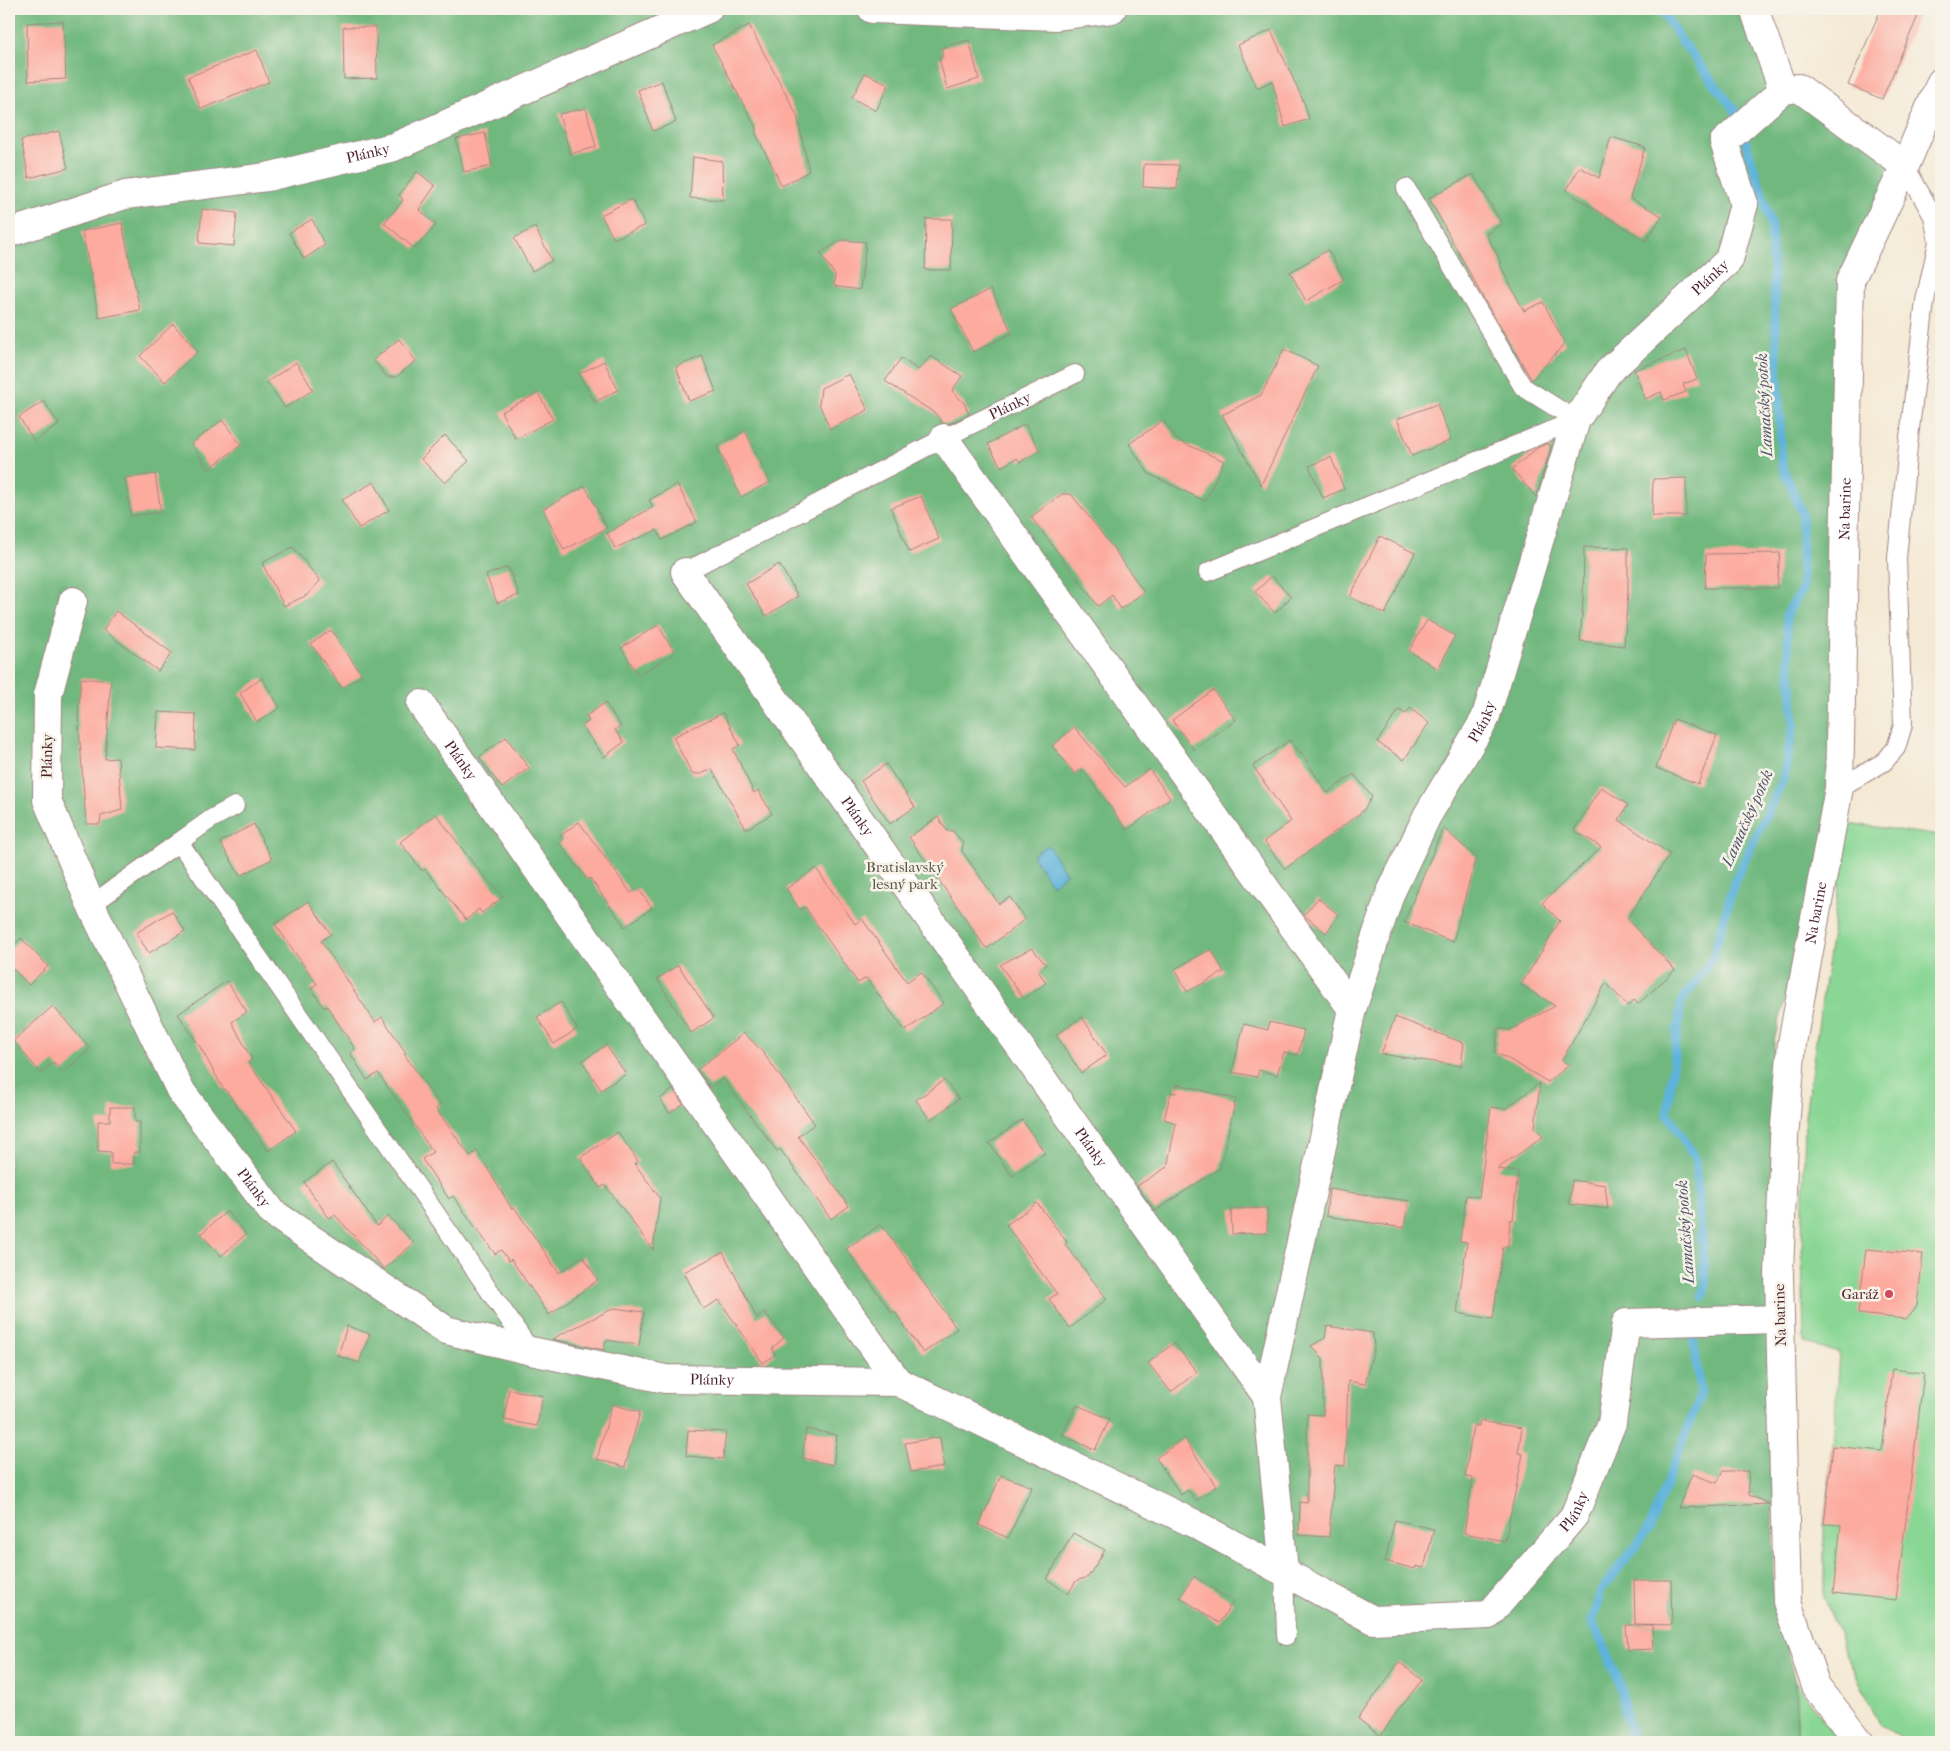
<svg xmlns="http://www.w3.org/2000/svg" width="1950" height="1751" font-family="'IM FELL French Canon',serif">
  <rect width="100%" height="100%" fill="#f7f3e8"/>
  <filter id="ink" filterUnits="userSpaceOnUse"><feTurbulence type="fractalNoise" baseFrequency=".02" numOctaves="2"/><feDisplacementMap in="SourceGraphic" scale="10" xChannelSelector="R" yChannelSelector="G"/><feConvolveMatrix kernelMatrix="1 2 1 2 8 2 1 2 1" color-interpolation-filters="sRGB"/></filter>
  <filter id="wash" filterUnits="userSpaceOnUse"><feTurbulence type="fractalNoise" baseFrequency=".0096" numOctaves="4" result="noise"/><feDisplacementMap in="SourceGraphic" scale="20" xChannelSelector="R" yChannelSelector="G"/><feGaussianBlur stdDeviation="1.12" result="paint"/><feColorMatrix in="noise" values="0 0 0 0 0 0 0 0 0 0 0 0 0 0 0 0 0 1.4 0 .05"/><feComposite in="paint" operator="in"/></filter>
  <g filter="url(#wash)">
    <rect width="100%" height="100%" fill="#f4e9d4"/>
    <!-- green -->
    <g fill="#8ad795" stroke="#6a7b60">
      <polygon points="1848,823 1941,836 1941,1742 1908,1742 1880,1724 1849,1660 1824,1597 1824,1524 1833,1446 1839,1352 1804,1343 1802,1248 1805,1116"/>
      <polygon points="1795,1682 1836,1737 1843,1742 1798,1742"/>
    </g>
    <!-- forest -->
    <polygon fill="#6fb87e" stroke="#5c6c54" points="9,9 1754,9 1783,90 1905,166 1850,281 1836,810 1774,1041 1773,1594 1795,1682 1798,1742 9,1742"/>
    <!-- water -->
    <polygon fill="#5db3da" stroke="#546982" points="1048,845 1066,874 1052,885 1032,855"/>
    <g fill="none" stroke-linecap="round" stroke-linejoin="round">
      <!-- stream -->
      <g stroke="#5db3da" stroke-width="9">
        <polyline points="1661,9 1680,39 1737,113 1771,224 1782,465 1802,513 1802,590 1786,615 1794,724 1783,780 1735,880 1712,960 1681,1002 1667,1113 1695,1158 1706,1284 1702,1297"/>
        <polyline points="1632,1742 1619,1681 1592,1621 1601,1591 1650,1527 1701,1393 1692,1330"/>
      </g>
    </g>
    <g id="blocks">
      <!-- building -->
      <g fill="#fdaa9f">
        <polygon points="1881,9 1921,9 1882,99 1848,85"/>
        <polygon points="63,21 66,79 28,81 27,23"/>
        <polygon points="749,25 797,115 809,171 782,186 756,134 756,128 712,45"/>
        <polygon points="343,27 376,27 377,78 344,79"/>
        <polygon points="1271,30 1305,105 1309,119 1285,127 1272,81 1257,88 1238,45"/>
        <polygon points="969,40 979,79 947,89 939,58 943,57 941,48"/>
        <polygon points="257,50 269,82 201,109 188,77"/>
        <polygon points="865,73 889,84 876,111 852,98"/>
        <polygon points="662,81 676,122 653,131 638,90"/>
        <polygon points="586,108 596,147 570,154 559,114"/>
        <polygon points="59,131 68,168 29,178 21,140"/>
        <polygon points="485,133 492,166 464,172 456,139"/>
        <polygon points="1611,137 1645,147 1630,198 1662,216 1646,241 1566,191 1580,167 1599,178"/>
        <polygon points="693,157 722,161 723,200 690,198"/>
        <polygon points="1144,164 1179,165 1177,189 1143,187"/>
        <polygon points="417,171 435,186 419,209 436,225 415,249 384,223 403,200 399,195"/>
        <polygon points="1473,174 1502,224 1486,234 1501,262 1499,263 1524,311 1543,302 1565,343 1532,380 1486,303 1429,198"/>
        <polygon points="632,199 645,225 614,239 601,215"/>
        <polygon points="202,209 237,213 234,246 199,243"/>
        <polygon points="312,219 325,245 304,259 289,233"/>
        <polygon points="926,219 952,219 951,270 925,270"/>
        <polygon points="122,223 140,310 99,318 82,231"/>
        <polygon points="535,227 552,261 532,271 514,238"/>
        <polygon points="842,240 866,242 860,290 834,286 835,275 820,253"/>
        <polygon points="1328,250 1344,279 1306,301 1290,272"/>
        <polygon points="991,289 1012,333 973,352 951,309"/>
        <polygon points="173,324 198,351 165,382 140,356"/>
        <polygon points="399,339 416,361 396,377 387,377 373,360"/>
        <polygon points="1284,349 1318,366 1261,485 1222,415 1261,395"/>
        <polygon points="1686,350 1697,379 1683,384 1686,392 1664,400 1661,392 1645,399 1634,370"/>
        <polygon points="702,356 716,391 689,401 676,367"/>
        <polygon points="931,356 962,376 952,391 964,403 969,414 949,424 942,423 936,414 885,381 901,358 918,370"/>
        <polygon points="604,361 618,390 595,402 579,374"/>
        <polygon points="296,362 313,390 285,408 267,382"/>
        <polygon points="849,374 868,410 830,429 819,404 821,388"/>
        <polygon points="538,393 553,419 516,439 501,412"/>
        <polygon points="44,401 59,425 34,441 19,417"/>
        <polygon points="1437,404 1451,440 1412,456 1397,419"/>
        <polygon points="222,420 241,445 209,469 191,444"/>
        <polygon points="1163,420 1177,440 1224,461 1205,501 1149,474 1129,444"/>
        <polygon points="1025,424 1040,451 1020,462 1017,458 1001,467 988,444"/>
        <polygon points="745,431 770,482 741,497 717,446"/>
        <polygon points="445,435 469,461 445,483 421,459"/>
        <polygon points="1548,443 1551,447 1536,497 1512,469 1537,448"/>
        <polygon points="1331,457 1344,489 1323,498 1309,466"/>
        <polygon points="155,474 161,512 131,516 125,478"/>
        <polygon points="1686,478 1686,516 1652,516 1653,479"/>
        <polygon points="374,482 389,510 359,528 342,500"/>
        <polygon points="677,484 697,522 662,540 657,530 615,548 607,533 653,507 649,500"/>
        <polygon points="585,486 607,528 564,550 543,509"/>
        <polygon points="1062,494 1071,494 1114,549 1144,592 1121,609 1112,595 1098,606 1031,517"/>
        <polygon points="921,496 939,539 909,552 891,508"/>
        <polygon points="1380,536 1415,553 1385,614 1350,597"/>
        <polygon points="293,547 320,581 307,595 284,606 262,563"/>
        <polygon points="1584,547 1628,548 1628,593 1624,646 1580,641 1583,600"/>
        <polygon points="1780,553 1777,588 1705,588 1706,554"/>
        <polygon points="779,564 798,596 766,616 746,584"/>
        <polygon points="508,567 519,595 497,603 486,575"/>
        <polygon points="1272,576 1291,597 1275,613 1255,592"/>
        <polygon points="116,611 172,653 158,671 103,630"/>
        <polygon points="1427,620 1455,636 1438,669 1409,651"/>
        <polygon points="658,625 675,653 638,675 621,648"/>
        <polygon points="331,630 362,675 342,688 311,644"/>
        <polygon points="81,678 111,681 105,759 118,758 122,810 101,816 100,824 86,824 78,714"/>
        <polygon points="262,678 280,708 257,722 240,693"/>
        <polygon points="1213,690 1236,720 1194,750 1172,720"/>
        <polygon points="605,703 621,726 615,730 624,742 604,757 582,726 589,721 586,716"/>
        <polygon points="1410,708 1429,723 1404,760 1377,742 1399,710 1406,714"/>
        <polygon points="158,712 196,714 195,750 156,748"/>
        <polygon points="723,713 740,745 733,749 754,793 758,790 772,814 746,829 712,769 701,774 692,774 673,737"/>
        <polygon points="1674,719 1717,735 1698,784 1656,768"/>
        <polygon points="1074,727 1125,787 1149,769 1170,798 1127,830 1082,769 1075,774 1052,746"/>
        <polygon points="506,737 529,768 502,788 479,757"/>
        <polygon points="1290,740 1300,753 1301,752 1327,793 1354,774 1372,797 1363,811 1285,869 1264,841 1291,821 1253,766"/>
        <polygon points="886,764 915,807 890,824 861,781"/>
        <polygon points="1601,787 1628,805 1619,820 1670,854 1627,919 1675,970 1638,1004 1634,1000 1628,1006 1606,983 1562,1060 1569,1065 1548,1082 1505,1057 1495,1053 1498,1028 1510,1030 1555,1006 1521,985 1560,921 1542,903 1601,847 1574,830"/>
        <polygon points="436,814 473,863 503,897 482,913 479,909 466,920 425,869 422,871 400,842"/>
        <polygon points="938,817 947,831 953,831 963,843 962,851 999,904 1010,897 1025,919 988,948 985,947 909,837"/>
        <polygon points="579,822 631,893 638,888 652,908 625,927 590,878 588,880 559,843 563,840 560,836"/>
        <polygon points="254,824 272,859 240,876 220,842"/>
        <polygon points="1443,828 1476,857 1453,942 1404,922"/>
        <polygon points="816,868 855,924 862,919 907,982 921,972 944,1003 905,1031 866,978 858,983 805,907 800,910 786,889"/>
        <polygon points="1318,898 1339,915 1326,933 1304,915"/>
        <polygon points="308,901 331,934 321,941 375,1022 382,1017 406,1053 404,1054 440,1105 436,1109 470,1156 477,1151 512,1209 514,1207 559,1273 583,1256 598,1280 549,1315 511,1259 509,1261 501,1250 495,1254 453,1196 449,1199 422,1159 433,1152 378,1073 367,1080 350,1053 355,1049 327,1006 324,1008 311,988 317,984 275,924"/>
        <polygon points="172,911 185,931 149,953 136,933"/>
        <polygon points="21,938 48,966 29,985 9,965 9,950"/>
        <polygon points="1032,948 1046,965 1039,972 1046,983 1024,999 1000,965"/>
        <polygon points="1211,949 1224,972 1187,992 1175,969"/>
        <polygon points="678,965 714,1018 691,1033 657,979"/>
        <polygon points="227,981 247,1012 232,1022 252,1060 248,1062 296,1131 268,1151 225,1089 224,1090 199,1045 178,1014"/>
        <polygon points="561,1002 577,1029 554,1044 537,1017"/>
        <polygon points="53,1006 90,1049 63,1073 54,1062 41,1073 13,1041"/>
        <polygon points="1082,1017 1107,1055 1081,1073 1056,1035"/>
        <polygon points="1395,1017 1464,1043 1461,1066 1381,1054"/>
        <polygon points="1269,1022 1304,1030 1298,1055 1284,1052 1277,1075 1259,1070 1257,1077 1232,1072 1244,1024 1268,1030"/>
        <polygon points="744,1033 761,1050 815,1124 798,1136 849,1206 831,1219 780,1149 777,1151 723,1079 710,1087 697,1070"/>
        <polygon points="606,1045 626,1074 601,1090 582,1061"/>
        <polygon points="944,1080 959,1099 930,1120 916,1100"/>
        <polygon points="1540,1083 1535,1127 1543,1137 1497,1169 1518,1172 1513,1220 1510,1220 1508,1247 1503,1247 1493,1319 1457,1313 1467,1242 1460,1241 1466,1195 1479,1197 1491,1107 1505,1109"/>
        <polygon points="1177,1084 1236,1099 1220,1168 1155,1211 1137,1186 1167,1167 1176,1123 1164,1119 1171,1092 1176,1093"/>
        <polygon points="673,1089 683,1104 669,1113 660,1099"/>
        <polygon points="110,1107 135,1107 135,1122 140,1122 140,1152 134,1152 134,1164 111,1164 111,1152 98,1151 98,1121 110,1121"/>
        <polygon points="1022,1120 1045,1153 1012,1176 989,1143"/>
        <polygon points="618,1132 638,1161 635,1164 660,1198 653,1250 605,1185 600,1188 580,1158"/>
        <polygon points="332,1162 377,1226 388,1216 414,1243 384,1269 335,1215 329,1218 304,1182"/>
        <polygon points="1572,1180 1605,1185 1608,1209 1569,1204"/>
        <polygon points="1329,1189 1409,1201 1404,1228 1326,1216"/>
        <polygon points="1037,1203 1067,1242 1065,1244 1107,1299 1070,1328 1049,1299 1057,1294 1006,1225"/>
        <polygon points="1267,1208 1267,1233 1232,1234 1231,1209"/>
        <polygon points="227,1211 246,1234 221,1256 201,1234"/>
        <polygon points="881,1224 957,1329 923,1353 894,1311 892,1313 846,1249"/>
        <polygon points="1866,1249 1923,1254 1917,1306 1906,1319 1858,1314"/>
        <polygon points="723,1252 757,1318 765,1312 784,1338 772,1348 775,1355 763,1363 719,1300 703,1309 684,1272"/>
        <polygon points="614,1308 644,1312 639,1345 606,1340 604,1350 552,1339"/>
        <polygon points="347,1326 370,1334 359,1363 338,1356"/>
        <polygon points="1327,1326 1373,1333 1374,1348 1365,1384 1348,1381 1345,1466 1335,1465 1329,1537 1299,1535 1300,1502 1307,1503 1307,1414 1323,1415 1323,1358 1311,1346 1325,1338"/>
        <polygon points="1174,1343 1197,1372 1171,1392 1148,1363"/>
        <polygon points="1892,1369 1924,1373 1896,1600 1833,1593 1841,1525 1824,1524 1833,1446 1882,1451"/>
        <polygon points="509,1389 543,1396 537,1426 504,1420"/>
        <polygon points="612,1404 640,1412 625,1467 597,1459"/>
        <polygon points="1077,1405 1110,1419 1095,1450 1062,1435"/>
        <polygon points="1480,1421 1522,1428 1518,1453 1523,1454 1505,1541 1464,1533 1473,1478 1465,1477 1473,1426 1479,1426"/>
        <polygon points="806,1429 837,1435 833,1465 802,1458"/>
        <polygon points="688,1430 726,1432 723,1459 686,1456"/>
        <polygon points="940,1437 944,1467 911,1472 905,1443"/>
        <polygon points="1184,1438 1216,1486 1196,1501 1188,1490 1181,1495 1156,1458"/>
        <polygon points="1723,1471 1748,1471 1749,1495 1769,1504 1678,1508 1692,1474 1717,1483"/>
        <polygon points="1001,1475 1032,1487 1008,1538 979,1525"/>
        <polygon points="1395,1520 1434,1529 1424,1568 1416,1566 1415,1569 1385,1561"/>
        <polygon points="1073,1533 1105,1550 1088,1577 1076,1581 1068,1594 1047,1579"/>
        <polygon points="1194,1576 1233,1602 1219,1623 1180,1597"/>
        <polygon points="1634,1580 1671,1580 1672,1625 1635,1624"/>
        <polygon points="1626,1625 1652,1625 1653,1649 1628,1650"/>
        <polygon points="1399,1662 1422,1680 1397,1711 1381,1736 1358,1719"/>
      </g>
    </g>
  </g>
  <g filter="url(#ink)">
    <use href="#blocks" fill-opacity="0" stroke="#9f8480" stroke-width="1"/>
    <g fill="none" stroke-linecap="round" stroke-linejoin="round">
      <!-- service casing -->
      <g stroke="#9f8480" stroke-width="20">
        <g id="service">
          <path id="s1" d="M685 572 944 438 1075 374"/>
          <polyline points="1208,572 1576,420 1523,387 1406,188"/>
          <polyline points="1839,788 1884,762 1896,748 1903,725 1897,558 1908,446 1925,301 1938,242 1933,216 1905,166"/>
          <polyline points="179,842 211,819 235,806"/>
          <polyline points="91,905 179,842 531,1351"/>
          <polyline points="1284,1570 1286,1636"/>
        </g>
      </g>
      <!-- minor casing -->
      <g stroke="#9f8480" stroke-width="30">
        <g id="minor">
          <polyline points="872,9 1055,16 1112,9"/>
          <polyline points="1754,9 1783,90 1799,88 1905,166"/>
          <path id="s2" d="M9 233 125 195 267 177 394 147 708 9"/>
          <polyline points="944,438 1352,1009"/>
          <path id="s3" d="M685 572 1267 1397"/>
          <path id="s4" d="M73 601 48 695 47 800 91 905 180 1090 273 1213 446 1330 531 1351 665 1379 898 1382 1195 1524 1373 1620 1489 1615 1574 1516 1612 1423 1626 1323 1780 1319"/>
          <path id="s5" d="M421 704 898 1382"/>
          <path id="s6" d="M1284 1570 1267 1397 1352 1009 1390 894 1427 816 1485 719 1576 420 1608 372 1729 260 1744 204 1724 142 1783 90"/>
          <path id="s7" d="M1860 1742 1816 1686 1787 1602 1779 1274 1784 1138 1792 1043 1839 788 1850 281 1905 166 1941 82"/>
        </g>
      </g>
      <!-- service -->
      <use href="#service" stroke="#fff" stroke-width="18"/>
      <!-- minor -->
      <use href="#minor" stroke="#fff" stroke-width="28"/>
    </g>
  </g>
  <!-- markers -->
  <circle fill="#d1495b" stroke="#f7f3e8" stroke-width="2" cx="1889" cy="1294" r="5"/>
  <g text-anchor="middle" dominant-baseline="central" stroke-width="5" stroke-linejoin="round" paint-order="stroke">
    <!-- street labels -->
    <g font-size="15" fill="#4a1f2b" stroke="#f7f3e8">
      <text stroke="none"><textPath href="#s2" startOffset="369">Plánky</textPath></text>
      <text stroke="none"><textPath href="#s6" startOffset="1401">Plánky</textPath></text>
      <text stroke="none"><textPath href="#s1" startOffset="365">Plánky</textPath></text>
      <text stroke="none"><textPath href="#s7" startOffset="1258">Na barine</textPath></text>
      <text stroke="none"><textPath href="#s6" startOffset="888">Plánky</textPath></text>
      <text transform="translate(47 756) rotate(-89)">Plánky</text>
      <text stroke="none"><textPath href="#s5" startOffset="69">Plánky</textPath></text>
      <text stroke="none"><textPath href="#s3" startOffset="299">Plánky</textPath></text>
      <text stroke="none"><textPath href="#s7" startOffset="852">Na barine</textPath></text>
      <text stroke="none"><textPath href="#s3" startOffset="704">Plánky</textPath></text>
      <text stroke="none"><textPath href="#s4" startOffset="644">Plánky</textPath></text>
      <text transform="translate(1780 1315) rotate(-92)">Na barine</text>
      <text stroke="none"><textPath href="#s4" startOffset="1156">Plánky</textPath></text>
      <text stroke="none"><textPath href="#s4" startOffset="2124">Plánky</textPath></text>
    </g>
    <!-- park labels -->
    <g font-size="15" fill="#5d564b" stroke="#f7f3e8">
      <text x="905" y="867">Bratislavský<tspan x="905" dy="17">lesný park</tspan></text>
    </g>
    <!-- poi labels -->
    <g font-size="15" fill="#4a1f2b" stroke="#f7f3e8" text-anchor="end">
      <text x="1879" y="1294">Garáž</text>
    </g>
    <!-- water labels -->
    <g font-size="16" font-style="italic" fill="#515368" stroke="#f7f3e8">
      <text transform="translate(1764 405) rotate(-93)">Lamačský potok</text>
      <text transform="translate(1747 818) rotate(-66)">Lamačský potok</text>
      <text transform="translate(1685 1232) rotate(-94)">Lamačský potok</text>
    </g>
  </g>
  <!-- margin -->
  <rect width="1950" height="1751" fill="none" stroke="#f7f3e8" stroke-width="30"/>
</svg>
